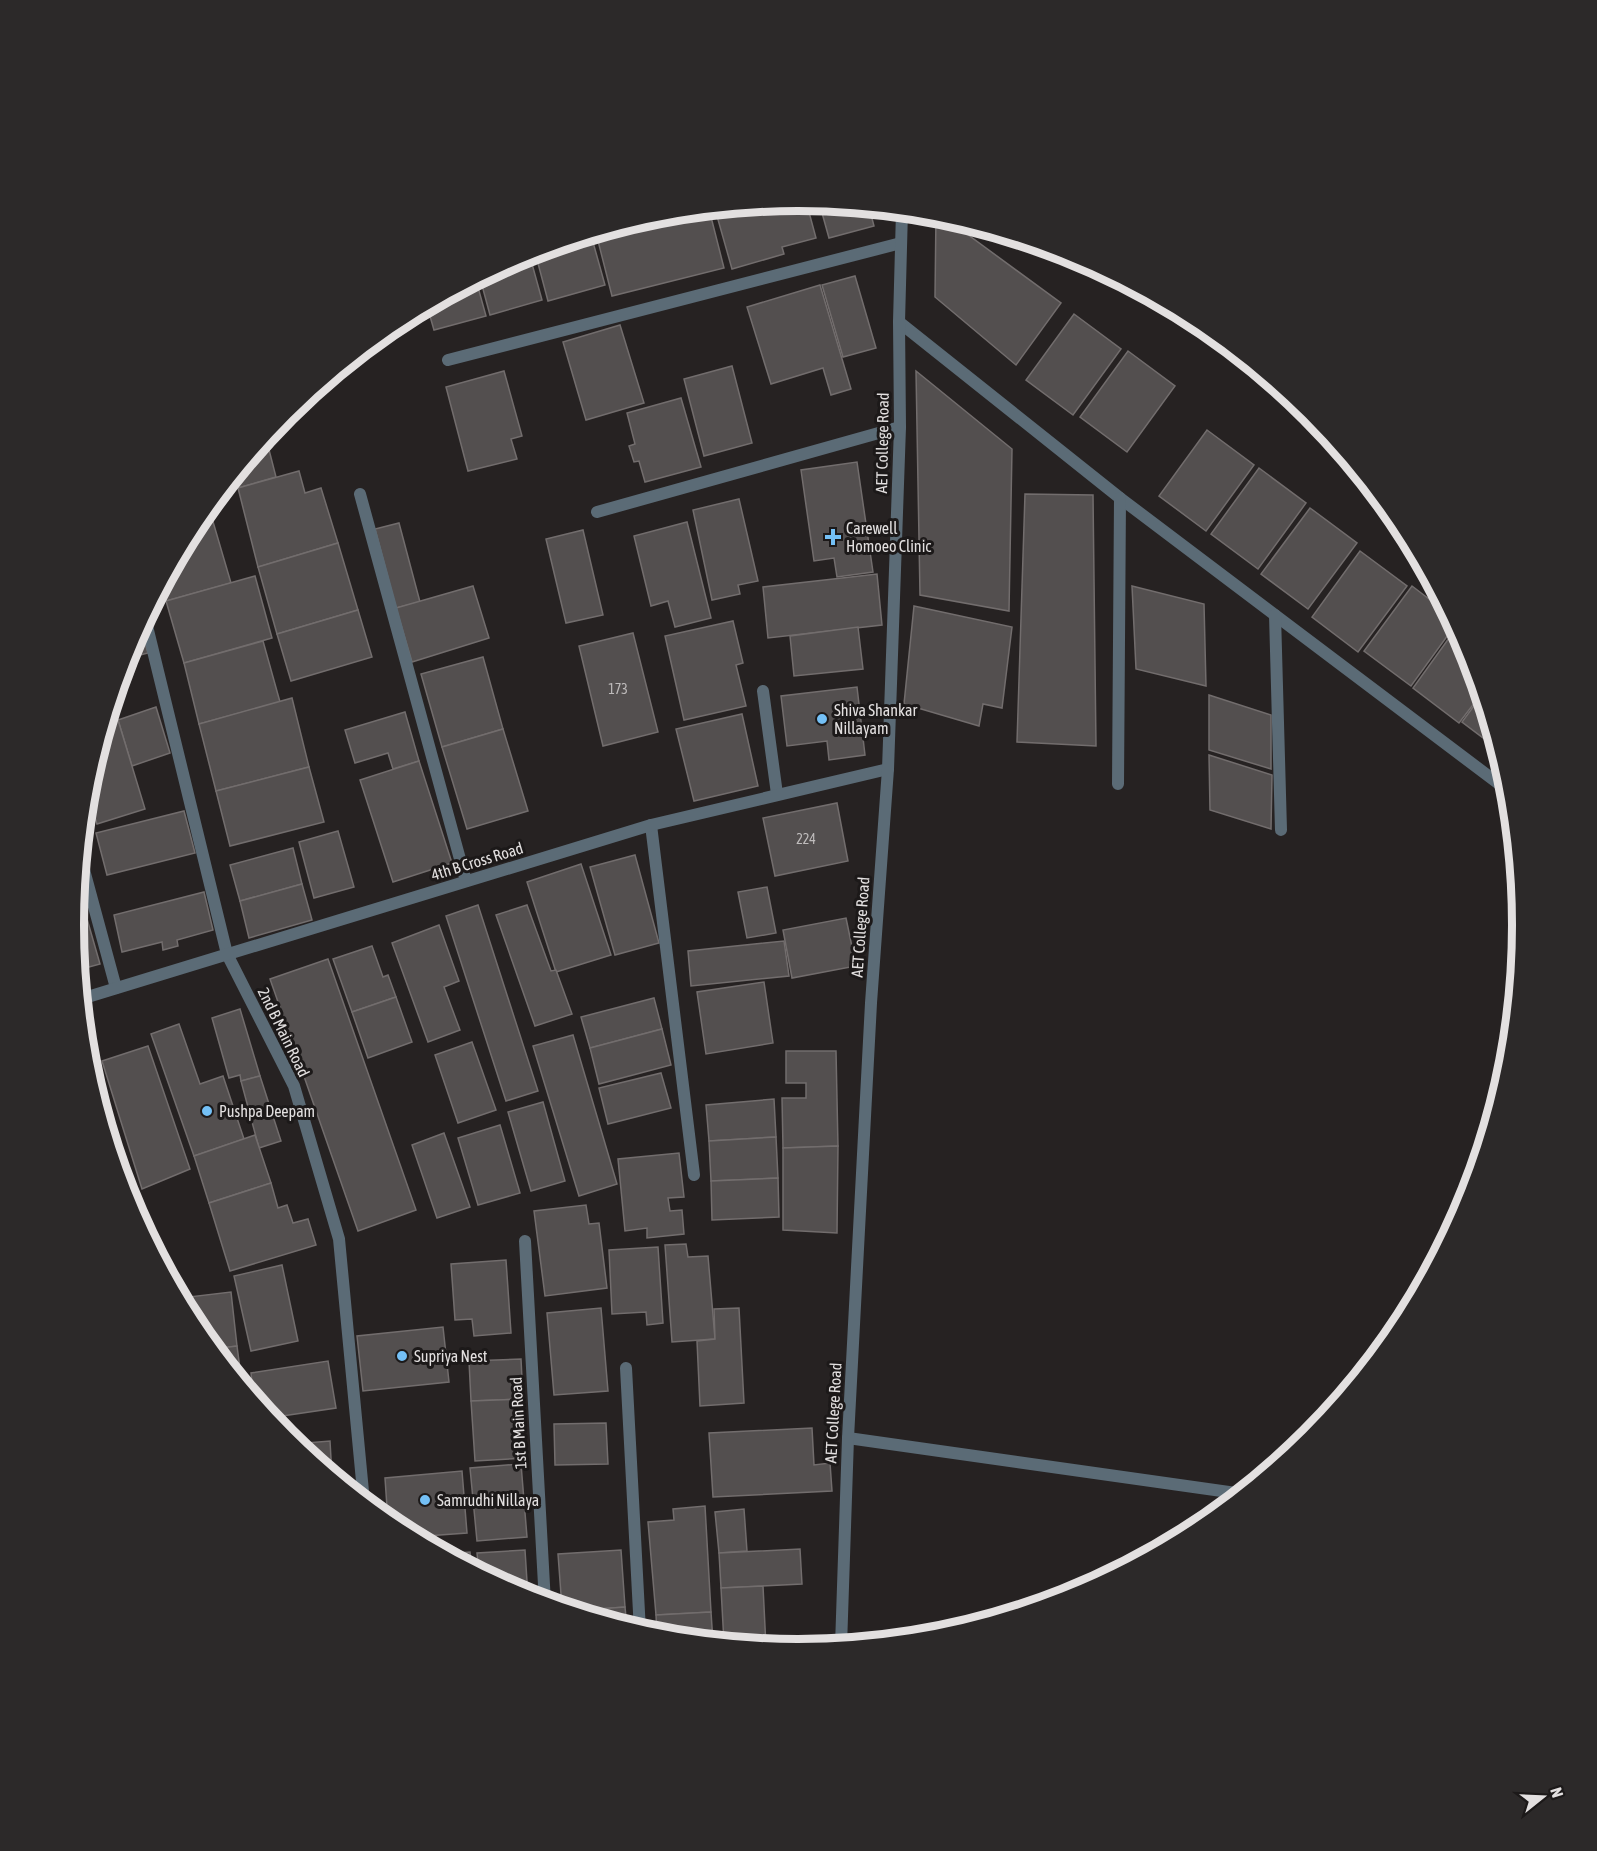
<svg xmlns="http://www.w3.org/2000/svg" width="1597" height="1851" font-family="'Asap Condensed',sans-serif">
  <rect width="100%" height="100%" fill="#262222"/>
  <!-- building -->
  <g fill="#534f4f" stroke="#726d6d" stroke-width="1.5">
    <polygon points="799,201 806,201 816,238 782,247 784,254 732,269 715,209"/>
    <polygon points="819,202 869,207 874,226 829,238"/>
    <polygon points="709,209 724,268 612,296 596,233 657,214"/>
    <polygon points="936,214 941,215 1061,303 1016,365 935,297"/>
    <polygon points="591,235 605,285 548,301 535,252"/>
    <polygon points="529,253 542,300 490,315 480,278"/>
    <polygon points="855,276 876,348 843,357 822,285"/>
    <polygon points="476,280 486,316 434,330 427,306"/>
    <polygon points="820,285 851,389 831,395 823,368 771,384 747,307"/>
    <polygon points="1074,314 1121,349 1073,415 1026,380"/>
    <polygon points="620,325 644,403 586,420 563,342"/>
    <polygon points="1128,351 1175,386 1127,452 1080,417"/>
    <polygon points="732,366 752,443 704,456 684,379"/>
    <polygon points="504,371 522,436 511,439 517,459 468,471 446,387"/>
    <polygon points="916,371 1012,449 1009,611 920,595"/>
    <polygon points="681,398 701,467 645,482 639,461 634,462 629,446 635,444 627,413"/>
    <polygon points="1207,430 1254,465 1206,531 1159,496"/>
    <polygon points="266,438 276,477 238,488 234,475"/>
    <polygon points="857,462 873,572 837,577 834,558 814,561 801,470"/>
    <polygon points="1259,468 1306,503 1258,569 1211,534"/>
    <polygon points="299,471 305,493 321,488 338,543 258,567 238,488"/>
    <polygon points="1025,494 1093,495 1096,746 1017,742"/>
    <polygon points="739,499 758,581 738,585 740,594 712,600 693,510"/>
    <polygon points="208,508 209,508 231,583 166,601 161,587 196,522"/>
    <polygon points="1310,508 1357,543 1308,609 1261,574"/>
    <polygon points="687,522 711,618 675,627 668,601 651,606 634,536"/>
    <polygon points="399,523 420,602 396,608 375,529"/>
    <polygon points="583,530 603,615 566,623 546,539"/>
    <polygon points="338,543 358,610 277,634 258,567"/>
    <polygon points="1360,551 1407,586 1358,652 1312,617"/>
    <polygon points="877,574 882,625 768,638 763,587"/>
    <polygon points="255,576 272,638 184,663 166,601"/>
    <polygon points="473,586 489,638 412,662 396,608"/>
    <polygon points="1132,586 1204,604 1206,686 1136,669"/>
    <polygon points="1412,586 1450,615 1456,624 1411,686 1364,651"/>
    <polygon points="914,606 1012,627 1002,708 983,704 979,726 904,704"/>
    <polygon points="358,610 372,657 291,681 277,634"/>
    <polygon points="733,621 743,663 736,665 746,706 684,720 665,636"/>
    <polygon points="140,626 148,653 125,659 129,648"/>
    <polygon points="858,627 863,669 794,676 790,636"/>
    <polygon points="1457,627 1468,648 1482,693 1459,723 1413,688"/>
    <polygon points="633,633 658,732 603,746 579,646"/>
    <polygon points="263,641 280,702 199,724 184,663"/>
    <polygon points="483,657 503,729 442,747 421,674"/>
    <polygon points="857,687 865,755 829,760 827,741 787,746 781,696"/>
    <polygon points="1209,695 1271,715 1271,769 1209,750"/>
    <polygon points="1482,695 1499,750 1462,722"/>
    <polygon points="292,698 309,767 216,791 199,724"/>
    <polygon points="156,707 170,753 132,766 118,720"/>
    <polygon points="405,712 419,761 393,769 388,753 355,763 345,730"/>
    <polygon points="742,714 758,786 694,801 676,729"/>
    <polygon points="118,720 145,809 97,824 87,791 88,784 106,723"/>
    <polygon points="503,729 528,811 467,829 442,747"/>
    <polygon points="1209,755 1272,775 1271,829 1210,810"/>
    <polygon points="419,761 452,863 393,882 360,780"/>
    <polygon points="309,767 324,822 230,846 216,791"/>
    <polygon points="837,803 848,861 775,876 763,818"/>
    <polygon points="184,811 195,853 107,875 96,833"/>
    <polygon points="338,831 354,887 314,898 299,842"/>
    <polygon points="293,848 302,884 240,901 230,865"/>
    <polygon points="635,855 659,943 615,955 590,867"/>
    <polygon points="581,864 611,955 556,972 527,882"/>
    <polygon points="302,884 312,920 249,938 240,901"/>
    <polygon points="767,887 776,933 747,938 738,892"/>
    <polygon points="79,891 100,964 78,970 74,926 77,892"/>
    <polygon points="204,892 213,930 177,940 178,946 163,950 162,942 122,952 114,915"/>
    <polygon points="478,905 538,1091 506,1101 446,916"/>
    <polygon points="527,905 551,971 556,970 572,1014 535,1026 496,915"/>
    <polygon points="846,918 856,966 792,978 783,930"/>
    <polygon points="439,925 459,981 444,987 460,1030 428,1042 392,943"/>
    <polygon points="784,941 789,976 691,986 688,951"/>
    <polygon points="372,946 383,977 388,975 396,997 352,1012 333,959"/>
    <polygon points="328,959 416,1210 358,1231 270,979"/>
    <polygon points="764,982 773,1043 706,1054 697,992"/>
    <polygon points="396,997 412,1042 368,1058 352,1012"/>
    <polygon points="654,998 662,1029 590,1048 581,1017"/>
    <polygon points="240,1009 260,1076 241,1081 240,1075 229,1078 212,1018"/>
    <polygon points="179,1024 200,1084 223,1076 244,1139 194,1156 151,1034"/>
    <polygon points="662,1029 671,1065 599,1084 590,1048"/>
    <polygon points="573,1035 617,1184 579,1196 533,1046"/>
    <polygon points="88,1042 109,1101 99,1104 87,1067 85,1043"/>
    <polygon points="472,1042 496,1110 458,1123 435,1055"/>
    <polygon points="148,1046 190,1169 142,1189 102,1061"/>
    <polygon points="786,1051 836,1051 838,1146 783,1148 782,1098 806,1098 806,1083 786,1083"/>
    <polygon points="661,1073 671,1108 608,1124 599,1088"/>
    <polygon points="260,1076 281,1141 259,1148 241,1081"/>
    <polygon points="774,1099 776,1137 709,1141 706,1105"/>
    <polygon points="543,1102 565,1181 531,1191 508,1112"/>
    <polygon points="500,1125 520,1193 478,1205 458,1138"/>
    <polygon points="444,1133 470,1207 437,1218 412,1145"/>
    <polygon points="255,1135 271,1183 209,1203 194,1156"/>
    <polygon points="776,1137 778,1178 711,1181 709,1141"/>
    <polygon points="838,1146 837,1233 783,1230 783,1148"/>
    <polygon points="679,1153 684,1197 668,1198 670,1211 682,1210 684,1234 647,1238 647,1228 625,1231 618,1159"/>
    <polygon points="778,1178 779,1217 712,1220 711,1181"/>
    <polygon points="271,1183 278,1208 287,1205 293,1223 308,1219 316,1245 230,1271 209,1203"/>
    <polygon points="586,1205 589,1224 599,1223 607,1288 545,1296 534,1211"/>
    <polygon points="686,1244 688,1257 708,1256 715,1339 672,1342 665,1245"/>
    <polygon points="658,1247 663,1323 647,1325 646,1312 612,1314 609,1250"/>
    <polygon points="506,1260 511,1333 474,1336 472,1319 455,1320 451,1264"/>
    <polygon points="282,1265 298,1341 251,1351 234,1276"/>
    <polygon points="231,1292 237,1346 213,1349 195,1328 180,1298"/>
    <polygon points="601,1308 608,1391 554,1395 547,1313"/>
    <polygon points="739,1308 744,1403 700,1406 697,1341 715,1339 714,1309"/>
    <polygon points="443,1327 449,1382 363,1391 357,1336"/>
    <polygon points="237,1346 242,1384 213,1349"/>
    <polygon points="521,1359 523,1399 471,1401 469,1361"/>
    <polygon points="328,1361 336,1408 269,1418 254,1400 251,1373"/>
    <polygon points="523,1399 526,1458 475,1461 471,1401"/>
    <polygon points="606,1423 608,1464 555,1465 554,1424"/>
    <polygon points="812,1428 814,1465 830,1463 832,1491 713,1497 709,1433"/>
    <polygon points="330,1441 332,1476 293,1444"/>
    <polygon points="521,1464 527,1537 477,1541 470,1468"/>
    <polygon points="462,1471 467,1533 412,1537 388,1522 385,1478"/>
    <polygon points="705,1506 711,1612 656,1615 648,1522 674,1520 673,1509"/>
    <polygon points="744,1509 747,1551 719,1553 715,1512"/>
    <polygon points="800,1549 802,1584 721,1588 719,1553"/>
    <polygon points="525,1550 528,1597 521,1595 479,1573 477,1553"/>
    <polygon points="621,1550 625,1607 572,1611 562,1608 558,1554"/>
    <polygon points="470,1552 472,1569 444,1554"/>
    <polygon points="763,1586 766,1647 724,1643 721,1588"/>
    <polygon points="625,1607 627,1627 572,1611"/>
    <polygon points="711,1612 713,1642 657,1637 656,1615"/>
  </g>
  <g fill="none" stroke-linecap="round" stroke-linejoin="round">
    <!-- service -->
    <polyline stroke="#5b6b76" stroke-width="12" points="848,1438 1243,1494"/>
    <!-- minor -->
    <g stroke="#5b6b76" stroke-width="12">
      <polyline points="899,322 1120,498 1511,793"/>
      <polyline points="448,360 901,243"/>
      <polyline points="360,494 466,881"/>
      <polyline points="597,512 900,427"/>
      <polyline points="1275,615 1281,830"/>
      <polyline points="145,618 227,954 294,1086 339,1239 364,1502"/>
      <polyline points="763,691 777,794"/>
      <polyline points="1118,784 1120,498"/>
      <polyline points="651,825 694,1175"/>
      <polyline points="80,855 116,988"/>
      <polyline points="81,999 651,825 888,769"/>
      <polyline points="525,1241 545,1603"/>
      <polyline points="626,1368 640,1631"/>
      <polyline points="841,1646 848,1438 871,1003 888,769 900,427 899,322 902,211"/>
    </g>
  </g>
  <!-- markers -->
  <g fill="#74c0f6" stroke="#1c1919" stroke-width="2">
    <path d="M830 528h6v6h6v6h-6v6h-6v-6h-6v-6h6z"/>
    <circle cx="822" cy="719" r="6"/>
    <circle cx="207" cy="1111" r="6"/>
    <circle cx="402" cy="1356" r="6"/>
    <circle cx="425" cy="1500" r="6"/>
  </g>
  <g text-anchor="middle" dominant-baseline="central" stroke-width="6" stroke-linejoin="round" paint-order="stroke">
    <!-- number labels -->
    <g font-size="14" fill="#bfbcbc">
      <text x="618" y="689">173</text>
      <text x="806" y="839">224</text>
    </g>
    <!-- street labels -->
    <g font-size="16" fill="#e3e0e0" stroke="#1c1919">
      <text transform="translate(882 443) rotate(-89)">AET College Road</text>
      <text transform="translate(477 861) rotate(-17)">4th B Cross Road</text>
      <text transform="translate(860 927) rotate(-86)">AET College Road</text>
      <text transform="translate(284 1032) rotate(64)">2nd B Main Road</text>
      <text transform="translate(833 1413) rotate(-87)">AET College Road</text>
      <text transform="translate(518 1423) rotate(-93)">1st B Main Road</text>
    </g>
    <!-- poi labels -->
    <g font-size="16" fill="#e3e0e0" stroke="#1c1919" text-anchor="start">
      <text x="846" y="528">Carewell<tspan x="846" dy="18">Homoeo Clinic</tspan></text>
      <text x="834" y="710">Shiva Shankar<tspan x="834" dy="18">Nillayam</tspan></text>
      <text x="219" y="1111">Pushpa Deepam</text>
      <text x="414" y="1356">Supriya Nest</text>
      <text x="437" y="1500">Samrudhi Nillaya</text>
    </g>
  </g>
  <!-- crop -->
  <path d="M0 0H1597V1851H0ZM84 925a714 714 0 1 1 1428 0a714 714 0 1 1-1428 0Z" fill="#2c2929" fill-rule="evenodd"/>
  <path fill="none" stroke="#e3e0e0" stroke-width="8" d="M84 925a714 714 0 1 1 1428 0a714 714 0 1 1-1428 0Z"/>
  <!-- north arrow -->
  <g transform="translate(1543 1797) rotate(72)" stroke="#1c1919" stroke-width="4.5" paint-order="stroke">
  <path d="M0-4.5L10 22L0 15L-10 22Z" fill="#e3e0e0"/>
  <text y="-9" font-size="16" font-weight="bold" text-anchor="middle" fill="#e3e0e0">N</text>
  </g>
</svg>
